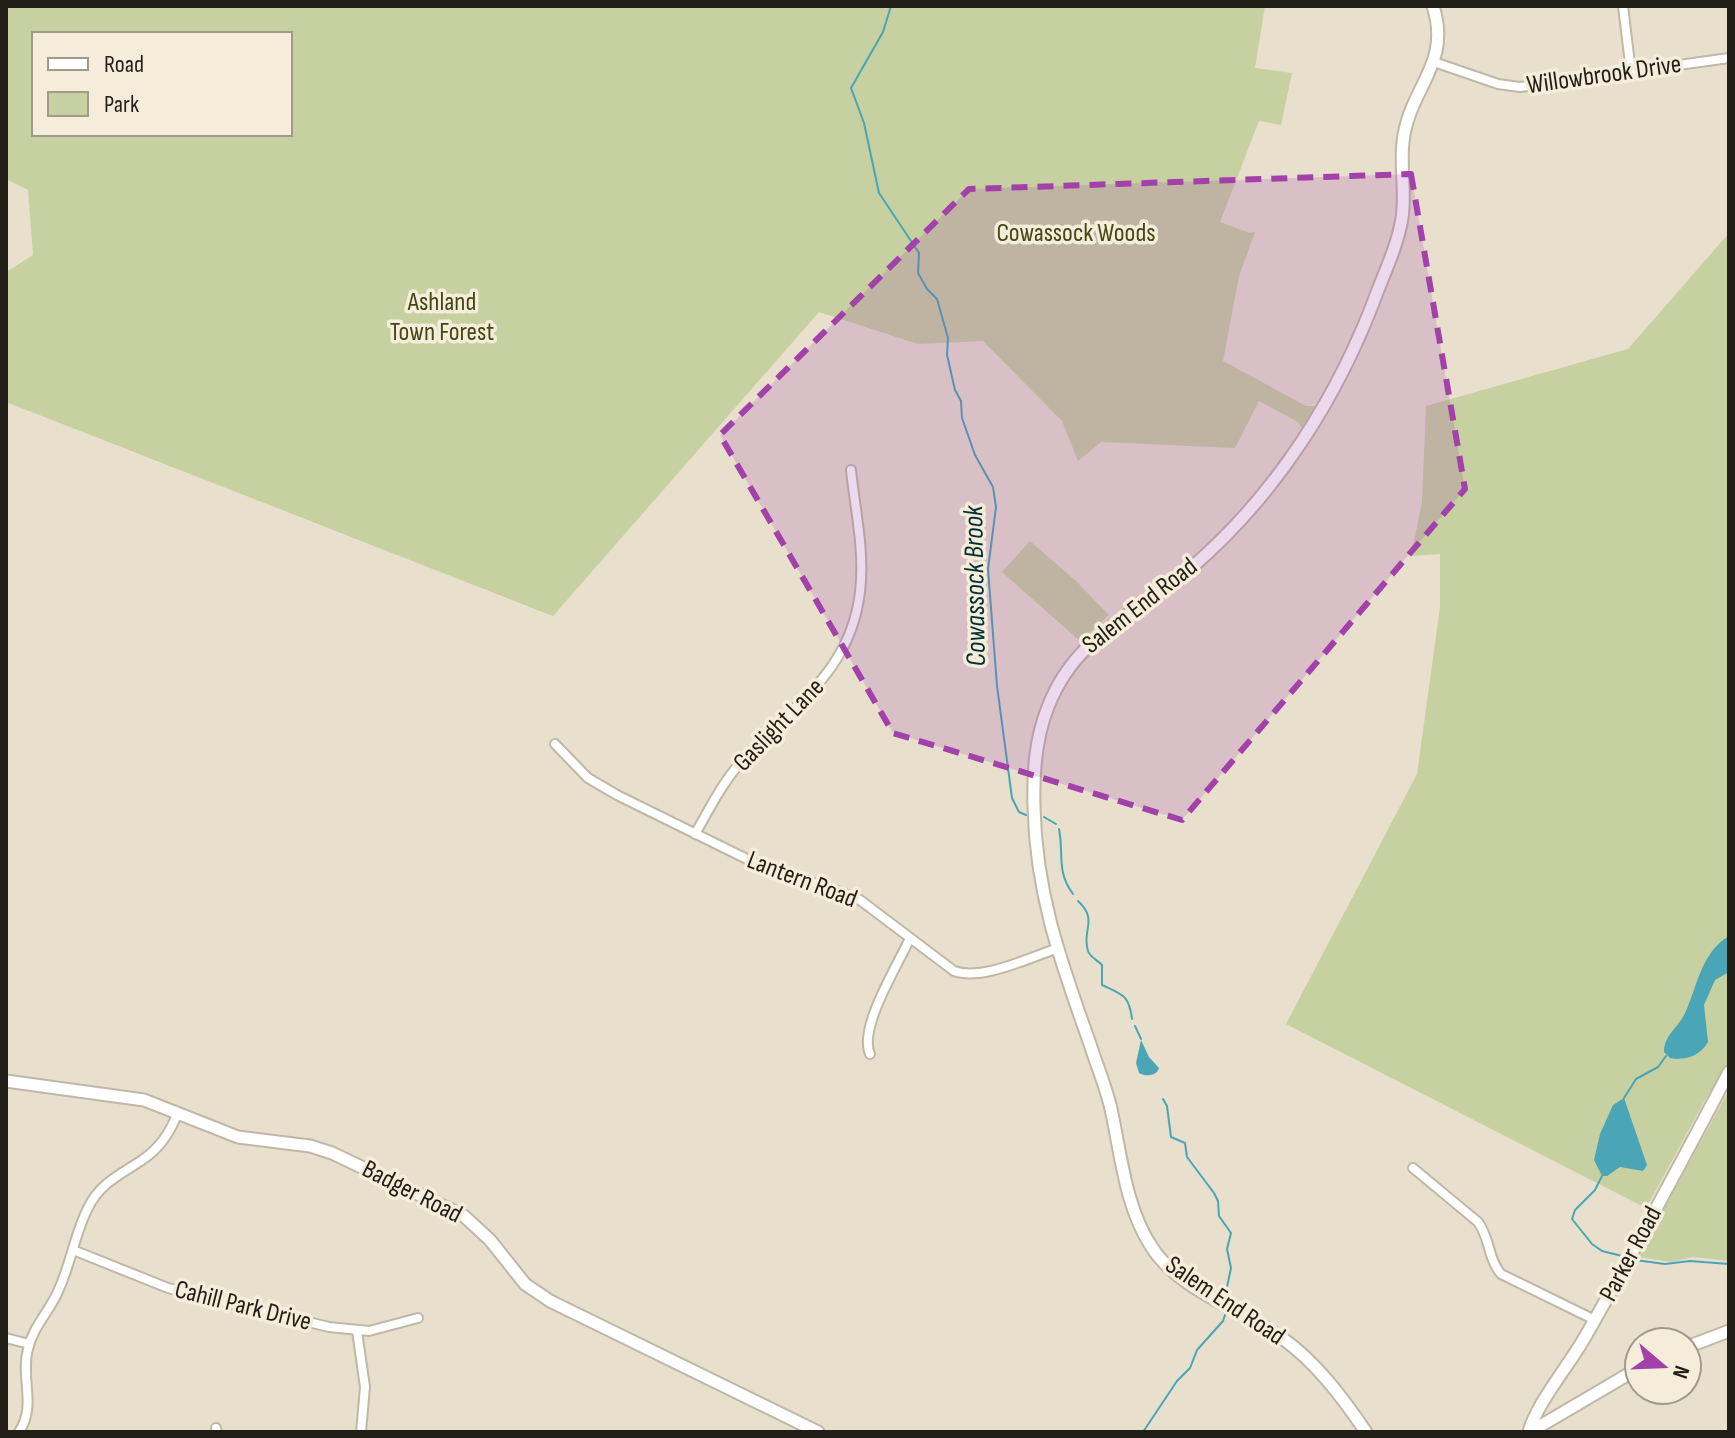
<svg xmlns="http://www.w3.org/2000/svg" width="1735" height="1438" font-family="'Sofia Sans Condensed',sans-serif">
  <rect width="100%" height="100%" fill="#e8e0cd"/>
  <!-- green -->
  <g fill="#c7d0a0" fill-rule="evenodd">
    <path d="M6 6H1265L1255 68 1292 73 1281 125 1259 121 1220 222 1250 233 1255 232 1239 276 1223 361 1306 406H1316L1303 430 1298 422 1259 401 1235 448 1101 442 1078 461 1062 421 983 341 918 344 819 312 553 616 6 402V272L33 255 28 190 6 179ZM34 34H290V134H34Z"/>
    <polygon points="1729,233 1729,1061 1713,1091 1710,1091 1646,1208 1286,1024 1417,774 1440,607 1440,554 1411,556 1422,502 1426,406 1628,349"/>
    <polygon points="1030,541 1076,581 1109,615 1080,641 1002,572"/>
    <polygon points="1729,1090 1729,1261 1693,1257 1672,1262 1638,1257"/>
  </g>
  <!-- water -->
  <g fill="#4aa5b6">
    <path d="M1729 936V972L1715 980 1704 1005 1708 1042C1700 1056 1685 1061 1670 1058L1664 1052C1664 1035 1678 1028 1685 1013 1697 988 1701 952 1729 936Z"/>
    <path d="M1141 1040 1149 1057 1159 1068C1157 1076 1146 1077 1139 1073L1136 1063Z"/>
    <polygon points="1624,1098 1647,1165 1643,1171 1620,1167 1607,1176 1602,1176 1594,1160 1600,1134 1613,1105"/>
  </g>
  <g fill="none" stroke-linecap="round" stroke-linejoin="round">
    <!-- stream -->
    <g stroke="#4aa5b6" stroke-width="2">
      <polyline points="891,6 883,32 851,88 864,123 879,193 919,253 918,273 927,289 937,299 948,338 947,355 955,390 961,401 962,418 975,455 993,487 996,507 988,569 997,686 1012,798 1019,812 1026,815"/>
      <polyline points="1044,817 1056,824"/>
      <path d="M1059 829C1064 854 1056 871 1073 894"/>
      <path d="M1078 901C1099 920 1081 931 1088 951 1090 957 1097 960 1102 965V985C1123 995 1129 995 1132 1019"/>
      <polyline points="1135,1026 1141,1039"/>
      <polyline points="1624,1098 1636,1079 1658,1067 1666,1056"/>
      <polyline points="1163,1099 1167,1106 1171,1137 1185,1143 1187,1157 1214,1193 1218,1201 1219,1216 1231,1233 1227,1249 1231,1268 1226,1292"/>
      <polyline points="1602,1176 1595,1190 1575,1210 1572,1219 1592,1244 1602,1251 1622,1256"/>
      <polyline points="1635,1260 1665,1264 1690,1261 1729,1264"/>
      <polyline points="1143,1432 1177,1381 1190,1368 1197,1350 1223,1321 1226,1312"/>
    </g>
    <!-- street casing -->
    <g stroke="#c0b8a6" stroke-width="12">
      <g id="street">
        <polyline points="1623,6 1631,72"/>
        <polyline points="1434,62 1498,84 1520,87 1729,58"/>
        <path d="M555 744 588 778 617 795 765 868 830 888 860 900 954 971C982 981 1028 958 1056 949"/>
        <path d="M695 834C709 810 722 783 741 762 791 705 850 675 860 592 865 552 855 509 851 470"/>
        <path d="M870 1054C858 1028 898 965 910 938"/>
        <path d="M1413 1168 1478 1222C1490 1238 1488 1259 1501 1274L1595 1320"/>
        <polyline points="73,1250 168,1288 329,1327 369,1331 418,1318"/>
        <polyline points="357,1331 365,1387 361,1432"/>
        <polyline points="6,1338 29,1344"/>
        <polyline points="216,1428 217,1432"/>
        <path d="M19 1432C37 1405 20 1378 28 1349 33 1326 51 1310 59 1289 71 1263 75 1233 88 1208 100 1183 120 1175 142 1160 159 1149 171 1131 178 1112"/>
      </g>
    </g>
    <!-- secondary casing -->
    <g stroke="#c0b8a6" stroke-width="15">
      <g id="secondary">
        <polyline points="6,1081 144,1100 238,1137 310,1146 332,1153 464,1216 490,1240 525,1284 550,1301 818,1432"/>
        <polyline points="1687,1347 1729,1331"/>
        <path d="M1366 1432C1342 1397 1316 1362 1282 1338 1240 1308 1179 1291 1151 1246 1125 1206 1121 1154 1111 1109 1106 1087 1097 1066 1090 1044 1061 962 1036 895 1034 807 1033 773 1035 739 1048 707 1076 634 1137 615 1191 568 1277 494 1339 396 1378 290 1387 267 1398 243 1402 218 1406 193 1400 167 1403 142 1409 87 1452 65 1433 6"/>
        <path d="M1529 1432C1536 1404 1570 1364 1585 1337 1635 1250 1682 1161 1729 1072"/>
        <polyline points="1530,1432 1639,1368"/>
      </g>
    </g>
    <!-- street -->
    <use href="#street" stroke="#fff" stroke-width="8"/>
    <!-- secondary -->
    <use href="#secondary" stroke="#fff" stroke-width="11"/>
  </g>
  <!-- marked area -->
  <path fill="#a241a9" fill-opacity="0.2" stroke="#a241a9" stroke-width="6" stroke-dasharray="16 10" stroke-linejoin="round" d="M1411 174 1465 489 1182 820 893 733 720 435 969 189Z"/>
  <g text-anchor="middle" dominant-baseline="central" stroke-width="7" stroke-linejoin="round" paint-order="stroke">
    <!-- street labels -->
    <g font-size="26" fill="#211e17" stroke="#f5edda">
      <text transform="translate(1604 75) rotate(-8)">Willowbrook Drive</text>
      <text transform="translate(1140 606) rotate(-38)">Salem End Road</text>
      <text transform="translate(779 725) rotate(-46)">Gaslight Lane</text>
      <text transform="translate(802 880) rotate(21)">Lantern Road</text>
      <text transform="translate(412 1192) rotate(27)">Badger Road</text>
      <text transform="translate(1631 1254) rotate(-62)">Parker Road</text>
      <text transform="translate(1225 1301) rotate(34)">Salem End Road</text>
      <text transform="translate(243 1306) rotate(14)">Cahill Park Drive</text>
    </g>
    <!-- park labels -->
    <g font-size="26" fill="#424917" stroke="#f5edda">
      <text x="1076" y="233">Cowassock Woods</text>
      <text x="442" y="302">Ashland<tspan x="442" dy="30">Town Forest</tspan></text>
    </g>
    <!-- water labels -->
    <g font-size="28" font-style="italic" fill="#033038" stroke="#f5edda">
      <text transform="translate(975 586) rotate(-91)">Cowassock Brook</text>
    </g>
  </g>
  <!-- border -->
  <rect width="1735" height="1438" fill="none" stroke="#211e17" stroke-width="16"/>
  <!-- legend -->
  <rect x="32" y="32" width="260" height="104" fill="#f5edda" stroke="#a09a8c" stroke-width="2"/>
  <rect x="48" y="58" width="40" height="12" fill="#ffffff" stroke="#a09a8c" stroke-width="2"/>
  <text x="104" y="72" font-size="24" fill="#211e17">Road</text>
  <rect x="48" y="92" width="40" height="24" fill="#c7d0a0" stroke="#a09a8c" stroke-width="2"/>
  <text x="104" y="112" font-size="24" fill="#211e17">Park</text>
  <!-- north arrow -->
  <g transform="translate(1663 1366) rotate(109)"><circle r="38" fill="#f5edda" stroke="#a09a8c" stroke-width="2"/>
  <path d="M0-6L14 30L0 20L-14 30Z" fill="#a241a9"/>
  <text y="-12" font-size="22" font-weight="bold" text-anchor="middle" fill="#211e17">N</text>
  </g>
</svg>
